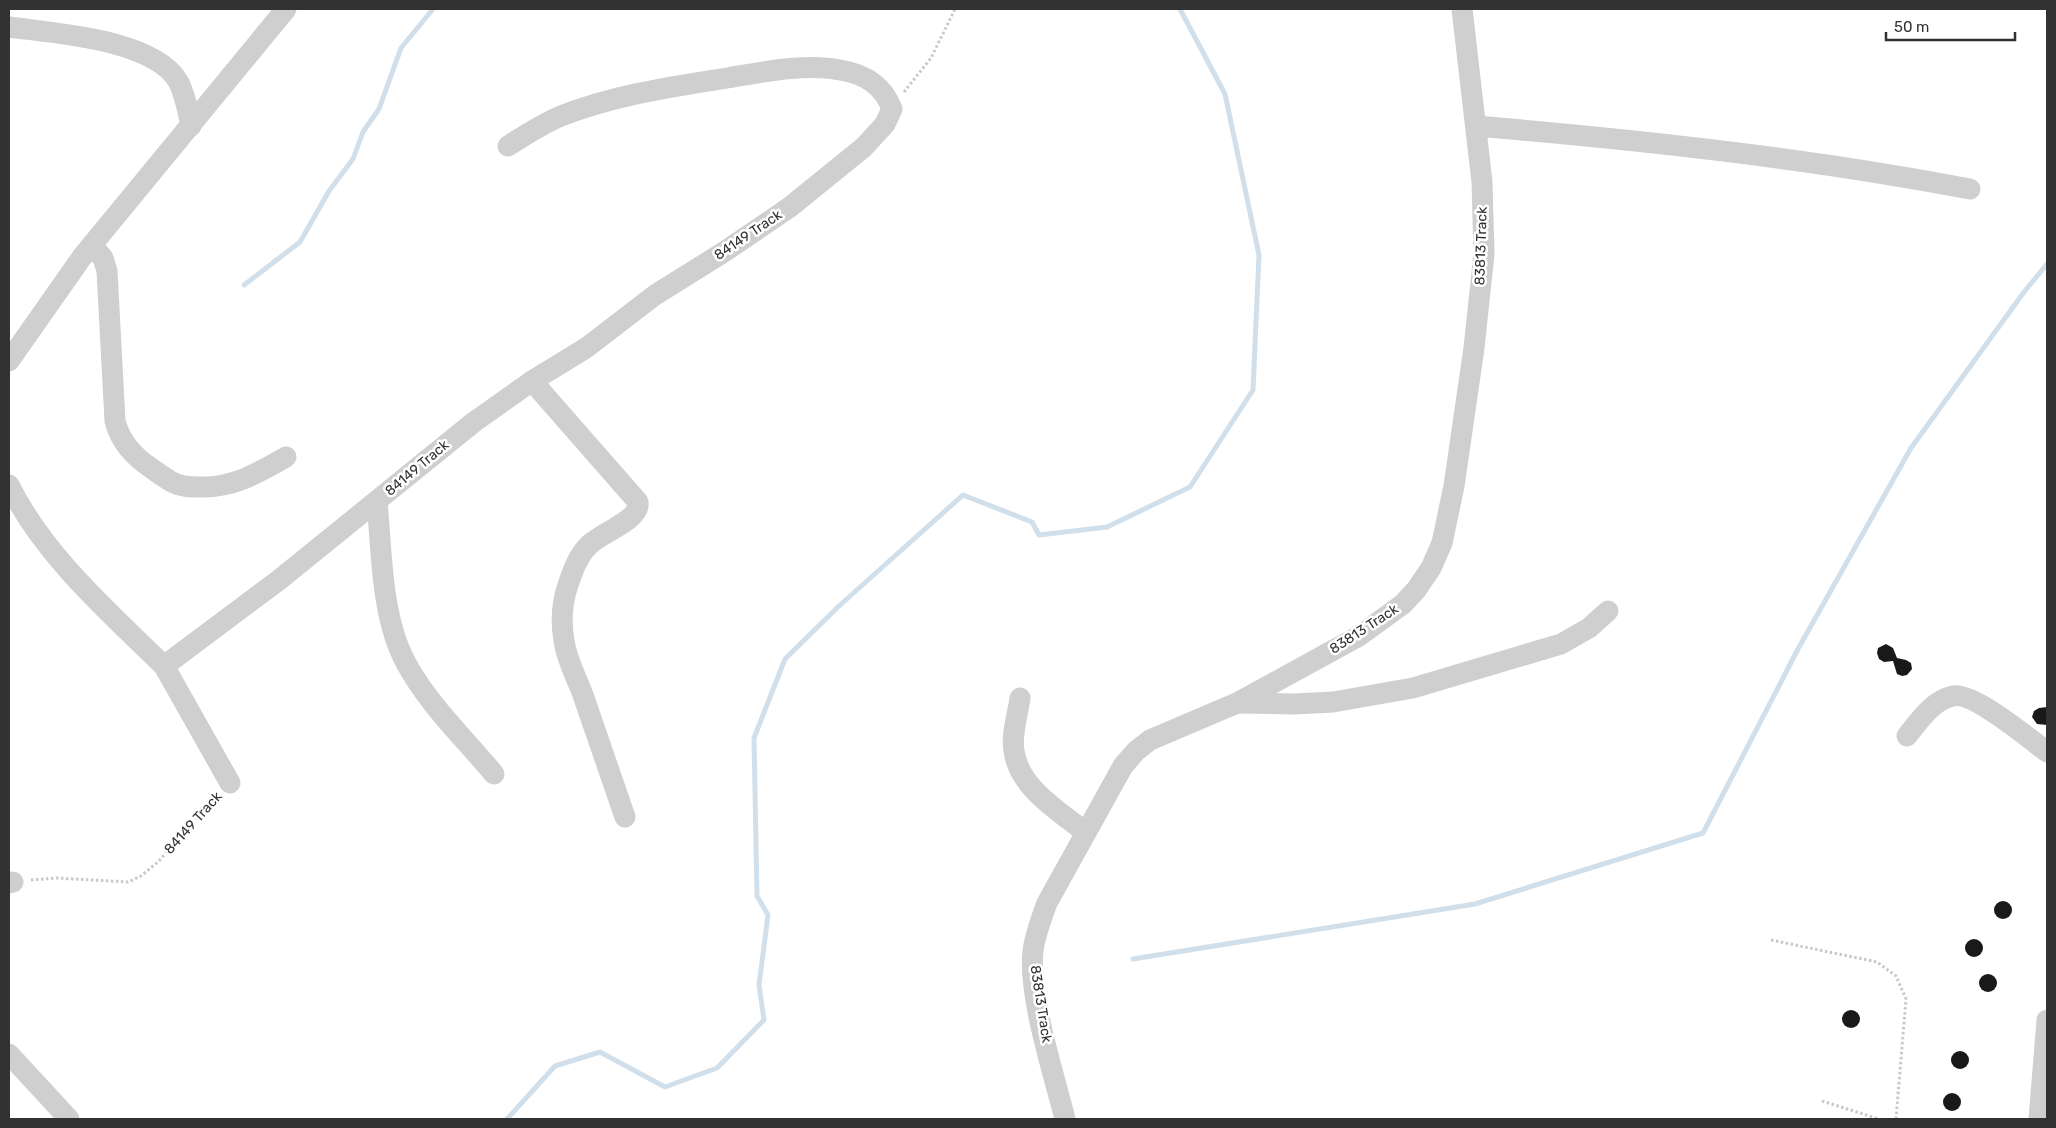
<svg xmlns="http://www.w3.org/2000/svg" width="2056" height="1128" font-family="Rubik,sans-serif">
  <rect width="100%" height="100%" fill="#fff"/>
  <g fill="none" stroke-linecap="round" stroke-linejoin="round">
    <!-- stream -->
    <g stroke="#d1dfeb" stroke-width="5">
      <polyline points="244,285 300,242 329,191 353,159 363,132 379,109 401,48 433,9"/>
      <polyline points="1133,959 1475,904 1703,833 1798,649 1911,448 2024,292 2047,264"/>
      <polyline points="507,1119 555,1066 600,1052 665,1087 717,1068 764,1020 759,985 768,915 757,896 754,738 785,659 839,606 963,495 1032,522 1039,535 1107,527 1190,487 1253,390 1259,255 1225,94 1180,9"/>
    </g>
  </g>
  <!-- building -->
  <g fill="#191919">
    <polygon points="1886,644 1893,648 1897,658 1906,660 1911,663 1912,669 1907,675 1902,676 1897,674 1893,661 1884,662 1879,659 1877,653 1878,648"/>
    <polygon points="2047,707 2047,725 2037,724 2032,717 2034,711 2039,708"/>
    <circle cx="2003" cy="910" r="9"/>
    <circle cx="1974" cy="948" r="9"/>
    <circle cx="1988" cy="983" r="9"/>
    <circle cx="1851" cy="1019" r="9"/>
    <circle cx="1960" cy="1060" r="9"/>
    <circle cx="1952" cy="1102" r="9"/>
  </g>
  <g fill="none" stroke-linecap="round" stroke-linejoin="round">
    <!-- path -->
    <g stroke="#c9c9c9" stroke-width="3" stroke-dasharray="2.5 2.5" stroke-linecap="butt">
      <polyline points="904,92 931,58 955,9"/>
      <polyline points="31,880 57,878 128,882 141,876 159,861 194,819 218,795"/>
      <polyline points="1771,940 1877,962 1896,976 1906,999 1896,1119"/>
      <polyline points="1822,1101 1879,1119"/>
    </g>
    <!-- minor -->
    <g stroke="#cfcfcf" stroke-width="21">
      <path d="M9 27C53 33 153 39 178 81 185 94 188 111 191 126"/>
      <path d="M1476 126C1641 140 1807 158 1970 189"/>
      <path d="M92 245 103 258 107 271 115 421C120 441 133 456 151 468 158 473 166 479 174 483 182 487 191 487 200 487 233 488 258 473 286 457"/>
      <polyline points="9,361 82,257 286,9"/>
      <path d="M532 381 638 502C641 520 602 532 589 545 578 556 573 570 568 585 562 602 561 623 564 641 567 661 576 676 583 695 597 735 611 776 625 817"/>
      <path d="M9 485C45 557 108 611 164 666"/>
      <path d="M377 502C382 553 381 617 406 663 428 704 464 738 494 774"/>
      <path d="M1020 698C1018 714 1011 734 1014 751 1019 788 1059 811 1085 832"/>
      <polyline points="1240,703 1294,704 1333,702 1413,688 1561,644 1589,628 1608,611"/>
      <path d="M1907 736C1919 721 1933 700 1953 696 1972 691 2030 739 2047 752"/>
      <path d="M230 783 164 666 279 580 474 422 532 381 586 348 655 295 727 250 790 207 864 147 885 124 892 109C883 85 865 74 840 70 804 63 763 72 727 78 671 87 614 95 561 116 542 124 525 135 508 146"/>
      <polyline points="9,883 13,882"/>
      <polyline points="9,1054 69,1119"/>
      <path d="M1065 1119C1054 1074 1028 996 1033 951 1035 935 1041 919 1047 903L1123 766 1136 751 1150 740 1237 703 1359 636 1403 604 1416 590 1431 568 1442 543 1454 486 1474 348 1484 254 1482 182 1462 9"/>
      <polyline points="2039,1119 2047,1020"/>
    </g>
  </g>
  <g text-anchor="middle" dominant-baseline="central" stroke-width="5" stroke-linejoin="round" paint-order="stroke">
    <!-- street labels -->
    <g font-size="14" fill="#323232" stroke="#fff">
      <text transform="translate(748 235) rotate(-34)">84149 Track</text>
      <text transform="translate(1481 246) rotate(-88)">83813 Track</text>
      <text transform="translate(417 468) rotate(-40)">84149 Track</text>
      <text transform="translate(1364 629) rotate(-33)">83813 Track</text>
      <text transform="translate(193 823) rotate(-48)">84149 Track</text>
      <text transform="translate(1041 1004) rotate(81)">83813 Track</text>
    </g>
  </g>
  <!-- border -->
  <rect width="2056" height="1128" fill="none" stroke="#323232" stroke-width="20"/>
  <!-- scale -->
  <path d="M1886 32v8h129v-8" fill="none" stroke="#323232" stroke-width="2.5"/>
  <text x="1894" y="32" font-size="15" fill="#323232" stroke="#ffffff" stroke-width="4" paint-order="stroke">50 m</text>
</svg>
